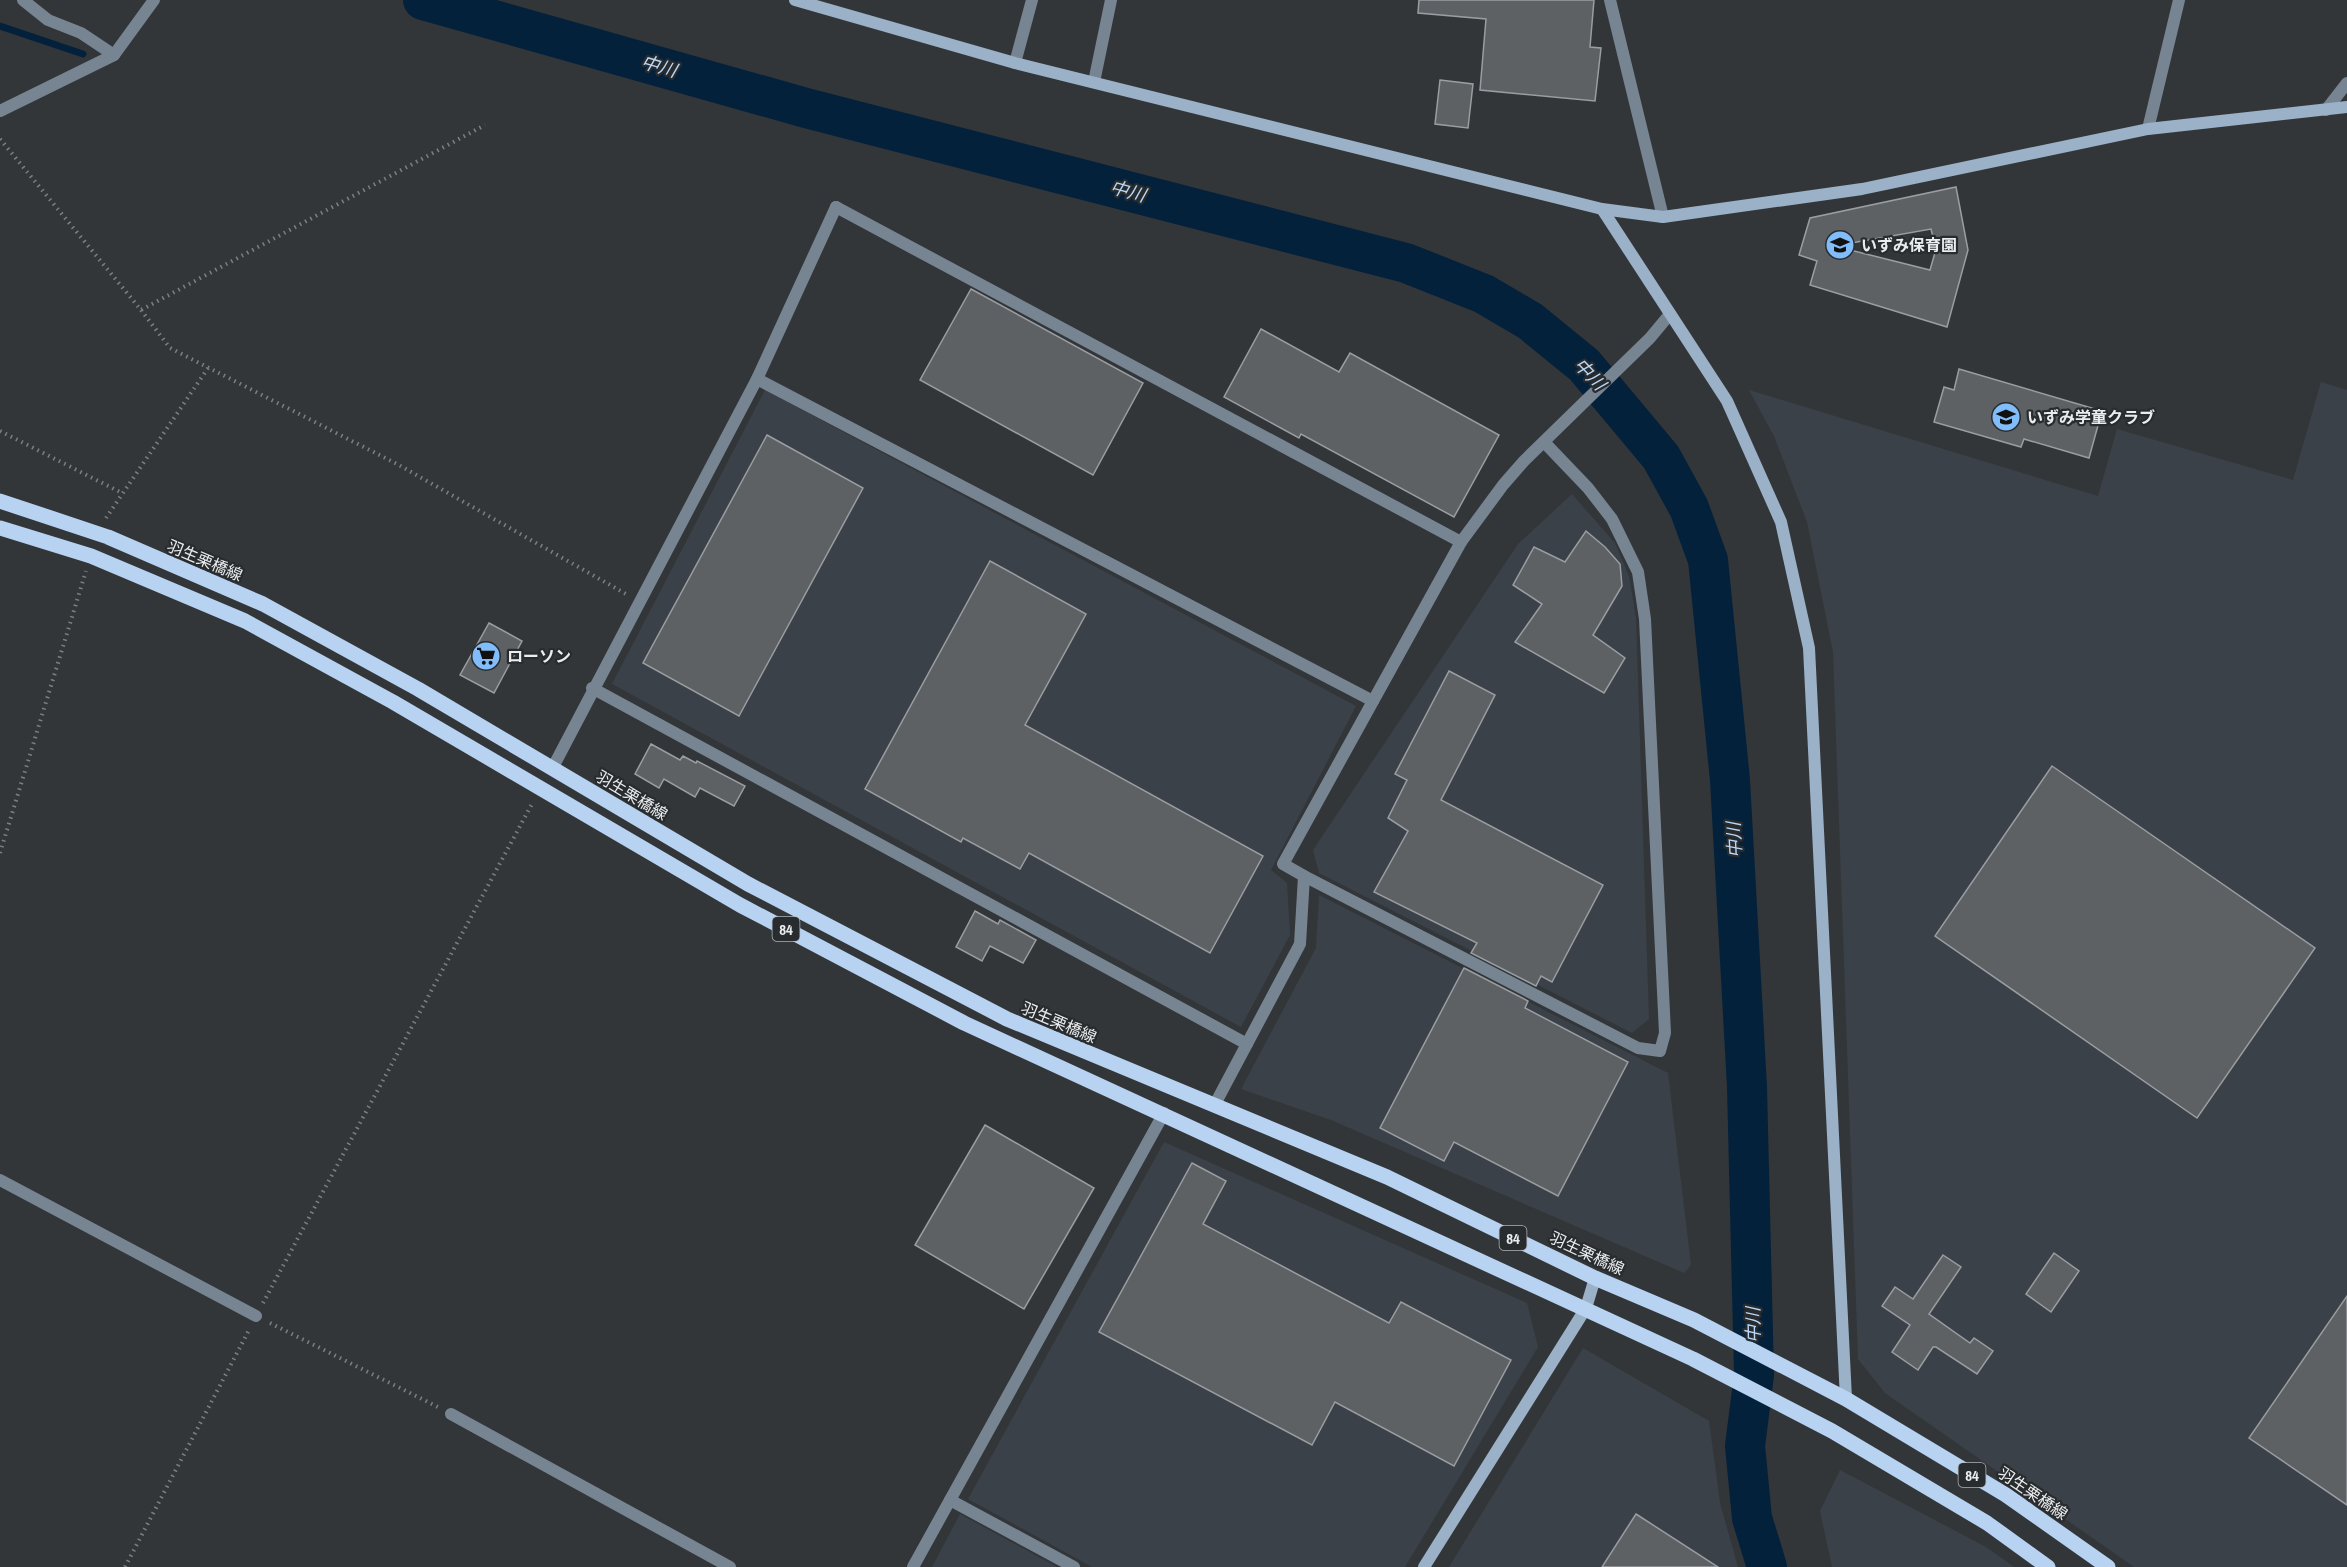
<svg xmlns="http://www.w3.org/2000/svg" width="2347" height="1567" font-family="'Archivo Narrow','Noto Sans JP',sans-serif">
  <rect width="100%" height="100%" fill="#333639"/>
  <!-- built -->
  <g fill="#3b4149">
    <polygon points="2321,382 2347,390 2347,1567 2134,1567 1885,1393 1858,1359 1833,652 1807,522 1774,436 1749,390 2098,496 2117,429 2293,480"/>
    <polygon points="765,390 1356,706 1271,870 1287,883 1290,935 1241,1027 612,684"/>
    <polygon points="1572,494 1615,543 1629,576 1636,618 1649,1019 1632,1033 1319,873 1313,850 1518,544"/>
    <polygon points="1319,895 1668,1073 1691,1265 1684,1273 1331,1120 1241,1089 1316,948"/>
    <polygon points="1164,1142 1527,1303 1538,1347 1405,1567 1092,1567 968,1499"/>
    <polygon points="1583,1348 1709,1421 1720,1503 1738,1567 1449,1567"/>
    <polygon points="1840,1470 1986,1547 2014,1567 1832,1567 1820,1511"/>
    <polygon points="960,1514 1057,1567 932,1567"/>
  </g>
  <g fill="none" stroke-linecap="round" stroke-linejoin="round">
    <!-- stream -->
    <polyline stroke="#04213b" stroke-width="7" points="0,26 83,54"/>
    <!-- river -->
    <polyline stroke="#04213b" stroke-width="40" points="423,0 806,108 1406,263 1484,294 1530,321 1584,365 1661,457 1689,508 1708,560 1730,780 1747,1087 1754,1375 1745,1446 1752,1518 1767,1567"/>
  </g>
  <!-- building -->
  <g fill="#5e6164" stroke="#9a9da1" stroke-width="1.5" fill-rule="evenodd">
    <polygon points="1419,0 1594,0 1590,47 1601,48 1595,101 1480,90 1486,19 1418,13"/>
    <polygon points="1440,80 1473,84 1468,128 1435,124"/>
    <path d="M1956 187 1968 250 1947 327 1810 285 1817 261 1799 255 1810 218ZM1931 229 1936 249 1930 270 1834 246Z"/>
    <polygon points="971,289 1143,383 1093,475 920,380"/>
    <polygon points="1261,329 1339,372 1350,353 1499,435 1454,517 1301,434 1299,438 1224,397"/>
    <polygon points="1959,369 2102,411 2089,458 2024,439 2021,447 1934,422 1944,387 1954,390"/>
    <polygon points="767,435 863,488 739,716 643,663"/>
    <polygon points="1586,531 1605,547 1620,564 1622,586 1593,635 1625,658 1604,693 1515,642 1542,604 1513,585 1534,547 1565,562"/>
    <polygon points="990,561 1086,614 1025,725 1263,856 1210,953 1029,853 1020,869 963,838 961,842 865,789"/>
    <polygon points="489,623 522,641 494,693 460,675"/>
    <polygon points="1449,671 1495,695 1441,800 1603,885 1552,982 1541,976 1536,986 1471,953 1477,943 1374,892 1408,831 1388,818 1407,780 1395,774"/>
    <polygon points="651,744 680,760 683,756 696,763 697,761 745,786 734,806 700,788 695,797 664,779 659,788 635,774"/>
    <polygon points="2052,766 2315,948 2197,1118 1935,936"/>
    <polygon points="975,911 998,924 1000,920 1036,940 1023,963 990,946 982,961 956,947"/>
    <polygon points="1464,968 1528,1001 1525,1008 1628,1062 1558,1196 1454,1142 1444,1161 1380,1128"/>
    <polygon points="985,1125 1094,1188 1024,1309 915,1245"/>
    <polygon points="1192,1163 1226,1181 1203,1224 1389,1323 1401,1302 1511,1360 1454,1466 1335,1402 1312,1445 1099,1332"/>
    <polygon points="2054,1253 2079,1271 2051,1312 2026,1294"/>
    <polygon points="1943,1255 1961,1267 1929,1314 1970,1343 1974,1338 1993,1351 1977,1374 1936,1347 1933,1347 1918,1370 1892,1352 1910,1325 1882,1306 1895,1287 1913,1299"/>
    <polygon points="2347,1296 2347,1505 2249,1438"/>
    <polygon points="1636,1514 1718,1567 1602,1567"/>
  </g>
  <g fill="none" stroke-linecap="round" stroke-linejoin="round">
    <!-- path -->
    <g stroke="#7d8082" stroke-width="4" stroke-dasharray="1.5 4.5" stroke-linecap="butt">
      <polyline points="0,139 141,310 485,125"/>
      <polyline points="141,310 170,348 397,464 626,594"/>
      <polyline points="0,431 122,493"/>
      <polyline points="106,518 208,368"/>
      <polyline points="0,853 86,571"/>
      <polyline points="263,1303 533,802"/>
      <polyline points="270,1323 438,1407"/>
      <polyline points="125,1567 249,1330"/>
    </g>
    <!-- lane -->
    <g stroke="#778593" stroke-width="12">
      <polyline points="552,769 757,379 836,207"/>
      <polyline points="0,1180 256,1316"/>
    </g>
    <!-- street -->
    <g stroke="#778593" stroke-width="12">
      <polyline points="23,0 48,20 81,33 114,55"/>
      <polyline points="1610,0 1663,217"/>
      <polyline points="1015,63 1032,0"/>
      <polyline points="1094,82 1111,0"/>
      <polyline points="2326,110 2347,83"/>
      <polyline points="0,111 114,55 154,0"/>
      <polyline points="2148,129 2179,0"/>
      <polyline points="836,207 1461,542"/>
      <polyline points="757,379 1373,701"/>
      <polyline points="592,688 1247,1044"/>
      <polyline points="1304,876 1638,1048 1660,1051 1665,1033 1645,619 1638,572 1612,519 1588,488 1544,442"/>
      <polyline points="1214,1106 1300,944 1304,876 1283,864 1461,542 1503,485 1524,461 1650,338 1670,314"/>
      <polyline points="451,1414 730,1567"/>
      <polyline points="950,1500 1074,1567"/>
      <polyline points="913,1567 1164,1113"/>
    </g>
    <!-- secondary -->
    <g stroke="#9bb1c8" stroke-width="12">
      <polyline points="795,0 1015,63 1602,209 1663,217 1862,189 2148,129 2347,107"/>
      <polyline points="1602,209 1727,401 1781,522 1809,648 1846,1399"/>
      <polyline points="1424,1567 1586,1308 1595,1278"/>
    </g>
    <!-- primary -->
    <g stroke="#b7d3f1" stroke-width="15">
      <polyline points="0,501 108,537 263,604 418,689 748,884 1007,1019 1387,1177 1595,1278 1694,1320 1846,1399 2006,1495 2108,1567"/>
      <polyline points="0,528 91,556 245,621 393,702 740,905 964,1023 1693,1359 1832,1431 1987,1523 2048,1567"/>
    </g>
  </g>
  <!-- icons -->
  <defs>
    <g id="school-disc" transform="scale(1.5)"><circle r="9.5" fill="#81bdfa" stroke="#292c2f"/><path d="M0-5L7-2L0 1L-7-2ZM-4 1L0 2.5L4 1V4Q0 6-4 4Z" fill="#111"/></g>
    <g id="supermarket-disc" transform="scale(1.5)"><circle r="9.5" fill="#81bdfa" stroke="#292c2f"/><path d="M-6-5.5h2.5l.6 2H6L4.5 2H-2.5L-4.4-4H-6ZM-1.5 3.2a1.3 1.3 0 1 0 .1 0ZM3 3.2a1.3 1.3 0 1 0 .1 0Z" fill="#111"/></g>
  </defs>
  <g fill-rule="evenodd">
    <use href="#school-disc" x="1840" y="245"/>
    <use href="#school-disc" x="2006" y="417"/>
    <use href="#supermarket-disc" x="486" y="656"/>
  </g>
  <g text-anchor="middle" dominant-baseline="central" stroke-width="4.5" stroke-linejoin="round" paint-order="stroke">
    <!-- shield labels -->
    <g fill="#292c2f" stroke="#b0b2b5" stroke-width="1.5">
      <rect x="772.5" y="917" width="27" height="24" rx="4.5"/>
      <rect x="1499.5" y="1226" width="27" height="24" rx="4.5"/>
      <rect x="1958.5" y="1463" width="27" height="24" rx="4.5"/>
    </g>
    <g font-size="15" font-weight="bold" fill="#eaecee">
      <text x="786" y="929">84</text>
      <text x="1513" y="1238">84</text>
      <text x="1972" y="1475">84</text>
    </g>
    <!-- poi labels -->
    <g font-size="16" font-weight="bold" fill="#eaecee" stroke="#292c2f" text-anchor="start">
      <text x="1861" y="245">いずみ保育園</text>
      <text x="2027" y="417">いずみ学童クラブ</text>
      <text x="507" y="656">ローソン</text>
    </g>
    <!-- street labels -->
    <g font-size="16" fill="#eaecee" stroke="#292c2f">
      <text transform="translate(205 560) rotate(23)">羽生栗橋線</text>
      <text transform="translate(632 795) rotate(31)">羽生栗橋線</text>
      <text transform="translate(1059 1022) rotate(23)">羽生栗橋線</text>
      <text transform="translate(1587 1253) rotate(25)">羽生栗橋線</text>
      <text transform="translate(2033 1493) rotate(34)">羽生栗橋線</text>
    </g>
    <!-- water labels -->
    <g font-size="18" font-style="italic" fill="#bad8f8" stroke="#292c2f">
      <text transform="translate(659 66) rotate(16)">中川</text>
      <text transform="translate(1128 191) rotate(15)">中川</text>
      <text transform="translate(1590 374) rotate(46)">中川</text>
      <text transform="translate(1734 840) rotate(-93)">中川</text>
      <text transform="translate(1753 1325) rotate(-91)">中川</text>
    </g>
  </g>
</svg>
